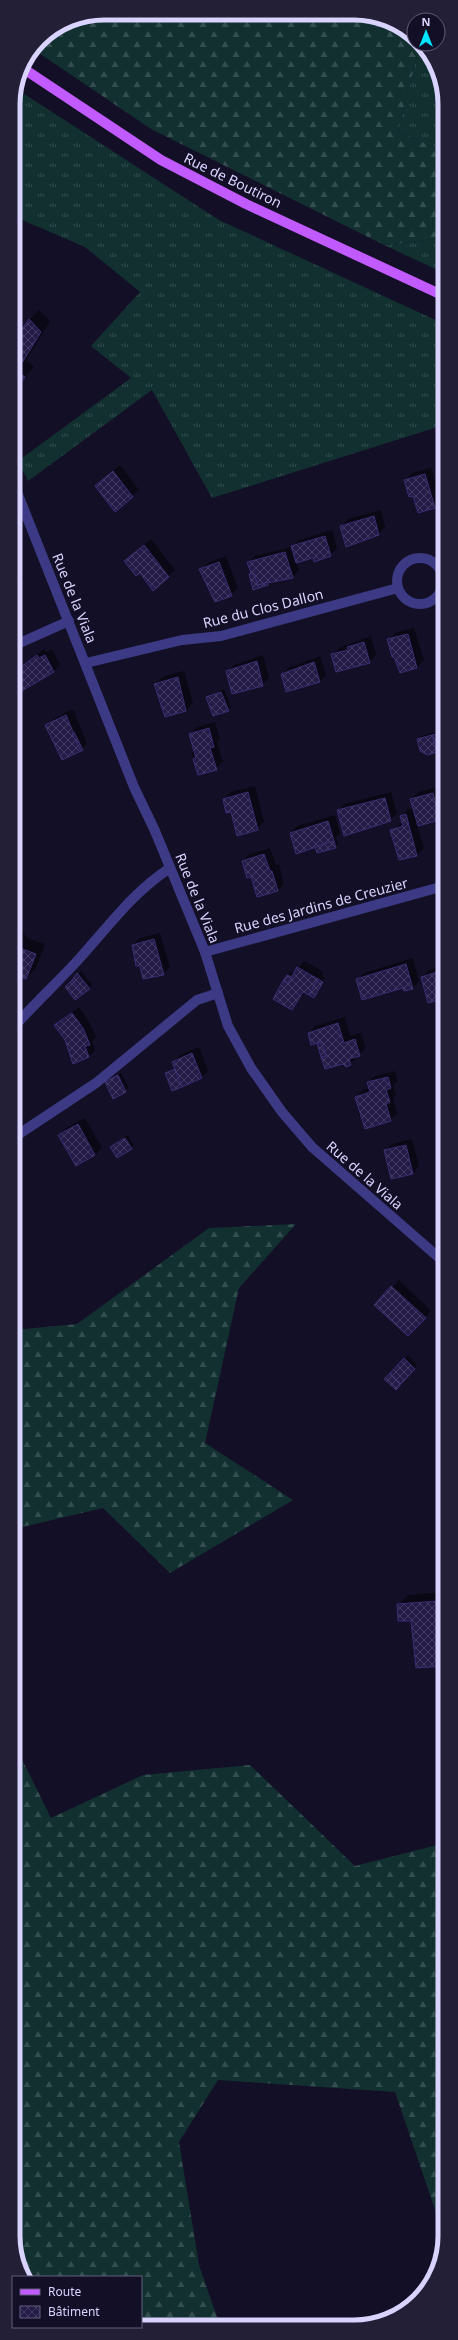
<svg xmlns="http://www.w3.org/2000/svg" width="458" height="2340" font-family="'Noto Sans',sans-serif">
  <defs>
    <pattern id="grass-tufts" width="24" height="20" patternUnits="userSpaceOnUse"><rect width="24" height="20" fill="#12302f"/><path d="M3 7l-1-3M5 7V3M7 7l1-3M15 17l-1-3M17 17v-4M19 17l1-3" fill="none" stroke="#344d4e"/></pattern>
    <pattern id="forest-firs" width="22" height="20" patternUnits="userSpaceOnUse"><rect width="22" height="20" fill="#12302f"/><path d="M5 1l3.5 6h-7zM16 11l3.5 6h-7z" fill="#344d4e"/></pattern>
    <pattern id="building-cross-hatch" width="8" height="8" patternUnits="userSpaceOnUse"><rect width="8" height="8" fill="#241b47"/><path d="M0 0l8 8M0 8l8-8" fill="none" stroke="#433b63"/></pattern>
  </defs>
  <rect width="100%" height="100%" fill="#130f26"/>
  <!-- grass -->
  <g fill="url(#grass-tufts)">
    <polygon points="420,44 423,44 444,92 444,152 398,131"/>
    <polygon points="15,88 219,220 444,324 444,425 212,498 152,390 28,481 18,461 131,378 91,346 140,292 85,247 13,216 13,98"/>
    <polygon points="444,238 444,273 384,245"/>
  </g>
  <!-- forest -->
  <g fill="url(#forest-firs)">
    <path d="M104 13 372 15 414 39V44H420L398 131 444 152V238L384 245 151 129 33 49C50 23 75 19 104 13Z"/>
    <polygon points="296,1224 239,1288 205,1443 293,1500 170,1573 103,1508 14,1529 14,1330 77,1324 209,1228"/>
    <polygon points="14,1743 51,1818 143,1775 250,1765 355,1866 445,1843 445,2239 395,2092 218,2080 179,2142 199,2265 220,2326 141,2325 141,2277 27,2277 14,2248"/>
  </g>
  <!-- shadow -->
  <g fill="#0007">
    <polygon points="39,310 50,321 26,360 34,367 21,382 14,378 13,380 13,344 29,320"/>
    <polygon points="120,465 139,490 115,510 96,486"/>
    <polygon points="431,468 441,500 435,507 405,480 412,473"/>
    <polygon points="381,510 385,527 379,534 347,545 342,526 348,519"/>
    <polygon points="332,530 337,549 330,555 296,562 299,571 292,577 271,582 268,584 252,573 249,562 255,556 292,547 299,540"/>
    <polygon points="151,539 175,570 168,576 132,554"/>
    <polygon points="226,556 238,588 231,595 201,569 207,563"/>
    <polygon points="13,571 24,576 17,588 21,590 13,603"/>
    <polygon points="414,628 424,660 417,667 400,672 388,640 395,633"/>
    <polygon points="371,636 376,655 369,662 332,655 339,648"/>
    <polygon points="44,649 46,652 52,649 60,665 54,671 13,673"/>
    <polygon points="263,655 269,678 262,685 227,672 234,665"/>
    <polygon points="320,656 326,675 319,682 282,675 288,668"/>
    <polygon points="184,671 193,703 186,710 166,715 155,684 162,677"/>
    <polygon points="224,689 231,707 228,710 207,698"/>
    <polygon points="73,709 87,744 82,749 47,726 53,719"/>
    <polygon points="215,722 220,739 217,742 223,762 216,769 198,774 192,753 195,750 190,734 197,727"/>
    <polygon points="444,730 444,749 428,754 418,739 421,736"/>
    <polygon points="255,786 264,822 257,829 231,811 224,799 231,792"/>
    <polygon points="439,787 442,799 444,798 444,823 442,822 441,819 417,825 424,848 417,855 400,859 392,830 403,822 401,816 407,810 414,808 411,799 418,792"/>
    <polygon points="391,792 397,814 390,820 338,811 344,804"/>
    <polygon points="335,815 340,834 336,837 338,844 335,847 316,847 297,853 291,833 297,826"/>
    <polygon points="270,848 276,865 279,864 284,884 277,891 252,876 243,861 250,854"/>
    <polygon points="13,913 27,938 45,944 36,968 26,978 13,973"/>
    <polygon points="160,933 170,967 164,974 141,965 133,945 140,938"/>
    <polygon points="413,958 419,981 413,988 357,980 364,973"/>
    <polygon points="304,961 324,972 322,976 325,978 314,997 305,992 292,1009 287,975 291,972 294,974"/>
    <polygon points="444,966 444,1006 442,1007 440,1001 422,977 429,970"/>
    <polygon points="81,971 92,985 89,989 67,987"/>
    <polygon points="79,1007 89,1022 96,1037 92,1041 95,1050 89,1057 66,1040 55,1026"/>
    <polygon points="345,1017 350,1036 361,1033 366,1048 350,1064 318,1044 309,1033 315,1026"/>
    <polygon points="199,1047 208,1071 202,1077 166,1073 175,1068 173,1062 180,1055"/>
    <polygon points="395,1071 398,1081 393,1085 396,1095 393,1098 397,1114 390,1120 359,1116 358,1111 360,1109 356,1097 363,1090 370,1088 368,1082 375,1076"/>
    <polygon points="121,1073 129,1088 114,1097 106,1083"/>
    <polygon points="85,1118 102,1148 95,1155 76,1165 59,1135 66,1128"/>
    <polygon points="128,1135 134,1145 131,1148 111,1147"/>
    <polygon points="412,1139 419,1166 413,1173 385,1151 392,1144"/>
    <polygon points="445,1183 445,1217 438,1189"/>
    <polygon points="13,1234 17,1241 13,1245"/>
    <polygon points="399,1280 431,1311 408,1335 376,1305"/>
    <polygon points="408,1355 417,1365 399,1385 386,1379"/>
    <polygon points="445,1592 445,1665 412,1620 398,1605 408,1595"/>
  </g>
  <!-- building -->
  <g fill="url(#building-cross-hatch)" stroke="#3b2d73">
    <polygon points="29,319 41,332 17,371 25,377 21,383 13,379 13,342"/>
    <polygon points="113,471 133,497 115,512 95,486"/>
    <polygon points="425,474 435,508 418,513 413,496 409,497 404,480"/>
    <polygon points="374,516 379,535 346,547 340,526"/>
    <polygon points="325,536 331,556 314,562 313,558 296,563 291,546"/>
    <polygon points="144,545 169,577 153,591 140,573 136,576 124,561"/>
    <polygon points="285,552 293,578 258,585 254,575 251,573 247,562"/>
    <polygon points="219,562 232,596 215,602 199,569"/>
    <polygon points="251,573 254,575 258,585 268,582 268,585 253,590 249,574"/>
    <polygon points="408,634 417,668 400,673 394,657 392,657 387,639"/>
    <polygon points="364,642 370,663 336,672 331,654 348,650 347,647"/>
    <polygon points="37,655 39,658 45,655 54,672 20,692 13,679 13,673"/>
    <polygon points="257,661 263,686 232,694 226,671"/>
    <polygon points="314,662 320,682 286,692 281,674"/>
    <polygon points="178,677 186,711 165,717 154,684"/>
    <polygon points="221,692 229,711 213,716 206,697"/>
    <polygon points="66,715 81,751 62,760 45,725"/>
    <polygon points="209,728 214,747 210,748 217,770 198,775 193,759 196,758 189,734"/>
    <polygon points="74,732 83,750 81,751 72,734"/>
    <polygon points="444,732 444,750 437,752 432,735"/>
    <polygon points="432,735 437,752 428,755 420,751 417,739"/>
    <polygon points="248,792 258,830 237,836 231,812 226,813 223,799"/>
    <polygon points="433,793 436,805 444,802 444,815 440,816 440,820 418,826 410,799"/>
    <polygon points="385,798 391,821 344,836 337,810"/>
    <polygon points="406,814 417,856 399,860 390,830 403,826 400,816"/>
    <polygon points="444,815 444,824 441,823 440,816"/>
    <polygon points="328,821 334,841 296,854 290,833"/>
    <polygon points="334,841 336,848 317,853 315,847"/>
    <polygon points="264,854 270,871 272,871 278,891 257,897 251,877 247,878 242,861"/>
    <polygon points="154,939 164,975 143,979 140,966 136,966 132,945"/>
    <polygon points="13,940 17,947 36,954 26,979 13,975"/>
    <polygon points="406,964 413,989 404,991 403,988 362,1000 356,979"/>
    <polygon points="297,967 318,979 309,995 303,992 292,1010 273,999 283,981 288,983"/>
    <polygon points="437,972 439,978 444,976 444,999 428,1003 421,977"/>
    <polygon points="77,973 90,989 83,994 72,980"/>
    <polygon points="287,975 292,977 288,983 283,981"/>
    <polygon points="318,979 323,982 314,998 309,995"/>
    <polygon points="72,980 83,994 75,1000 65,987"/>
    <polygon points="444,999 444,1007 441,1008 439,1000"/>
    <polygon points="72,1013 83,1028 90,1045 85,1046 89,1057 73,1064 65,1040 54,1025"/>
    <polygon points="338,1023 344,1043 355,1039 360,1056 349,1059 351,1065 346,1067 343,1064 325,1069 321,1057 326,1056 321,1042 311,1045 308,1033"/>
    <polygon points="321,1042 326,1056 321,1057 317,1043"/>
    <polygon points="192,1053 202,1078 182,1087 172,1062"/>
    <polygon points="175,1069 182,1087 172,1091 165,1073"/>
    <polygon points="118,1075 126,1092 113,1099 105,1082"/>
    <polygon points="388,1077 391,1088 386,1090 390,1102 386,1104 391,1121 365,1129 355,1097 370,1092 367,1082"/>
    <polygon points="78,1124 95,1155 76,1166 58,1135"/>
    <polygon points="125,1138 132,1149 117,1158 110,1147"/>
    <polygon points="406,1145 413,1174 391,1179 384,1150"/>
    <polygon points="445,1188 445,1218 442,1219 437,1189"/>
    <polygon points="391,1286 426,1318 408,1336 374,1305"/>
    <polygon points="404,1358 415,1369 401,1384 390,1373"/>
    <polygon points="390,1373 401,1384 396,1390 384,1379"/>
    <polygon points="439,1601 442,1643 445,1643 445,1666 416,1668 411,1621 398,1621 397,1604"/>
  </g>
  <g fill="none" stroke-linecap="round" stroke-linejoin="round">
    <!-- minor -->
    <g stroke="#3d3a85" stroke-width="10">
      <polyline points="13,482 134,787 155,831 205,952 228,1026 251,1068 282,1112 312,1147 445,1263"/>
      <circle cx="420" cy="581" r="23"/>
      <polyline points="13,646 69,621"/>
      <polyline points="86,663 182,640 221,636 398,588"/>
      <polyline points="205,952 444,886"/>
      <path d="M13 1028C34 1004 58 982 79 959 109 926 133 892 170 868"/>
      <polyline points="13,1138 96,1083 197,1000 218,993"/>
    </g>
    <!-- major -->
    <polyline stroke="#c25bff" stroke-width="10" points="21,67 161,160 246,204 444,296"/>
  </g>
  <g text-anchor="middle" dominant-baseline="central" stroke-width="3" stroke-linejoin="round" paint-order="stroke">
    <!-- street labels -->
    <g font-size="14" fill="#d9d4ff" stroke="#130f26">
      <text transform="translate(233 180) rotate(26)">Rue de Boutiron</text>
      <text transform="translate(75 598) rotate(68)">Rue de la Viala</text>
      <text transform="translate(263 608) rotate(-14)">Rue du Clos Dallon</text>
      <text transform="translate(198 898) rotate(68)">Rue de la Viala</text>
      <text transform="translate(321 905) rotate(-15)">Rue des Jardins de Creuzier</text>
      <text transform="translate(365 1175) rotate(41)">Rue de la Viala</text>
    </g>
  </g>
  <!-- crop -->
  <path d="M0 0H458V2340H0ZM104 20H354A84 84 0 0 1 438 104V2236A84 84 0 0 1 354 2320H104A84 84 0 0 1 20 2236V104A84 84 0 0 1 104 20Z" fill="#231f37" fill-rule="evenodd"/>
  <path fill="none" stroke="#d9d4ff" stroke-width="5" d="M104 20H354A84 84 0 0 1 438 104V2236A84 84 0 0 1 354 2320H104A84 84 0 0 1 20 2236V104A84 84 0 0 1 104 20Z"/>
  <!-- legend -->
  <rect x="12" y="2276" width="130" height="52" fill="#130f26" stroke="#625e7d"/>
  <rect x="20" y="2289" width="20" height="6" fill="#c25bff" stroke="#625e7d"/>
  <text x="48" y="2296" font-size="12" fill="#d9d4ff">Route</text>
  <rect x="20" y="2306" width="20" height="12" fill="url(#building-cross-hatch)" stroke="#625e7d"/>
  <text x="48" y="2316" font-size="12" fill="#d9d4ff">Bâtiment</text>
  <!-- north arrow -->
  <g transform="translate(426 32)"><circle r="19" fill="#130f26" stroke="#625e7d"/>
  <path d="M0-3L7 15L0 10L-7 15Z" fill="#00e5ff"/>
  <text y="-6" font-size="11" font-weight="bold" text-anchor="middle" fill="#d9d4ff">N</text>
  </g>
</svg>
